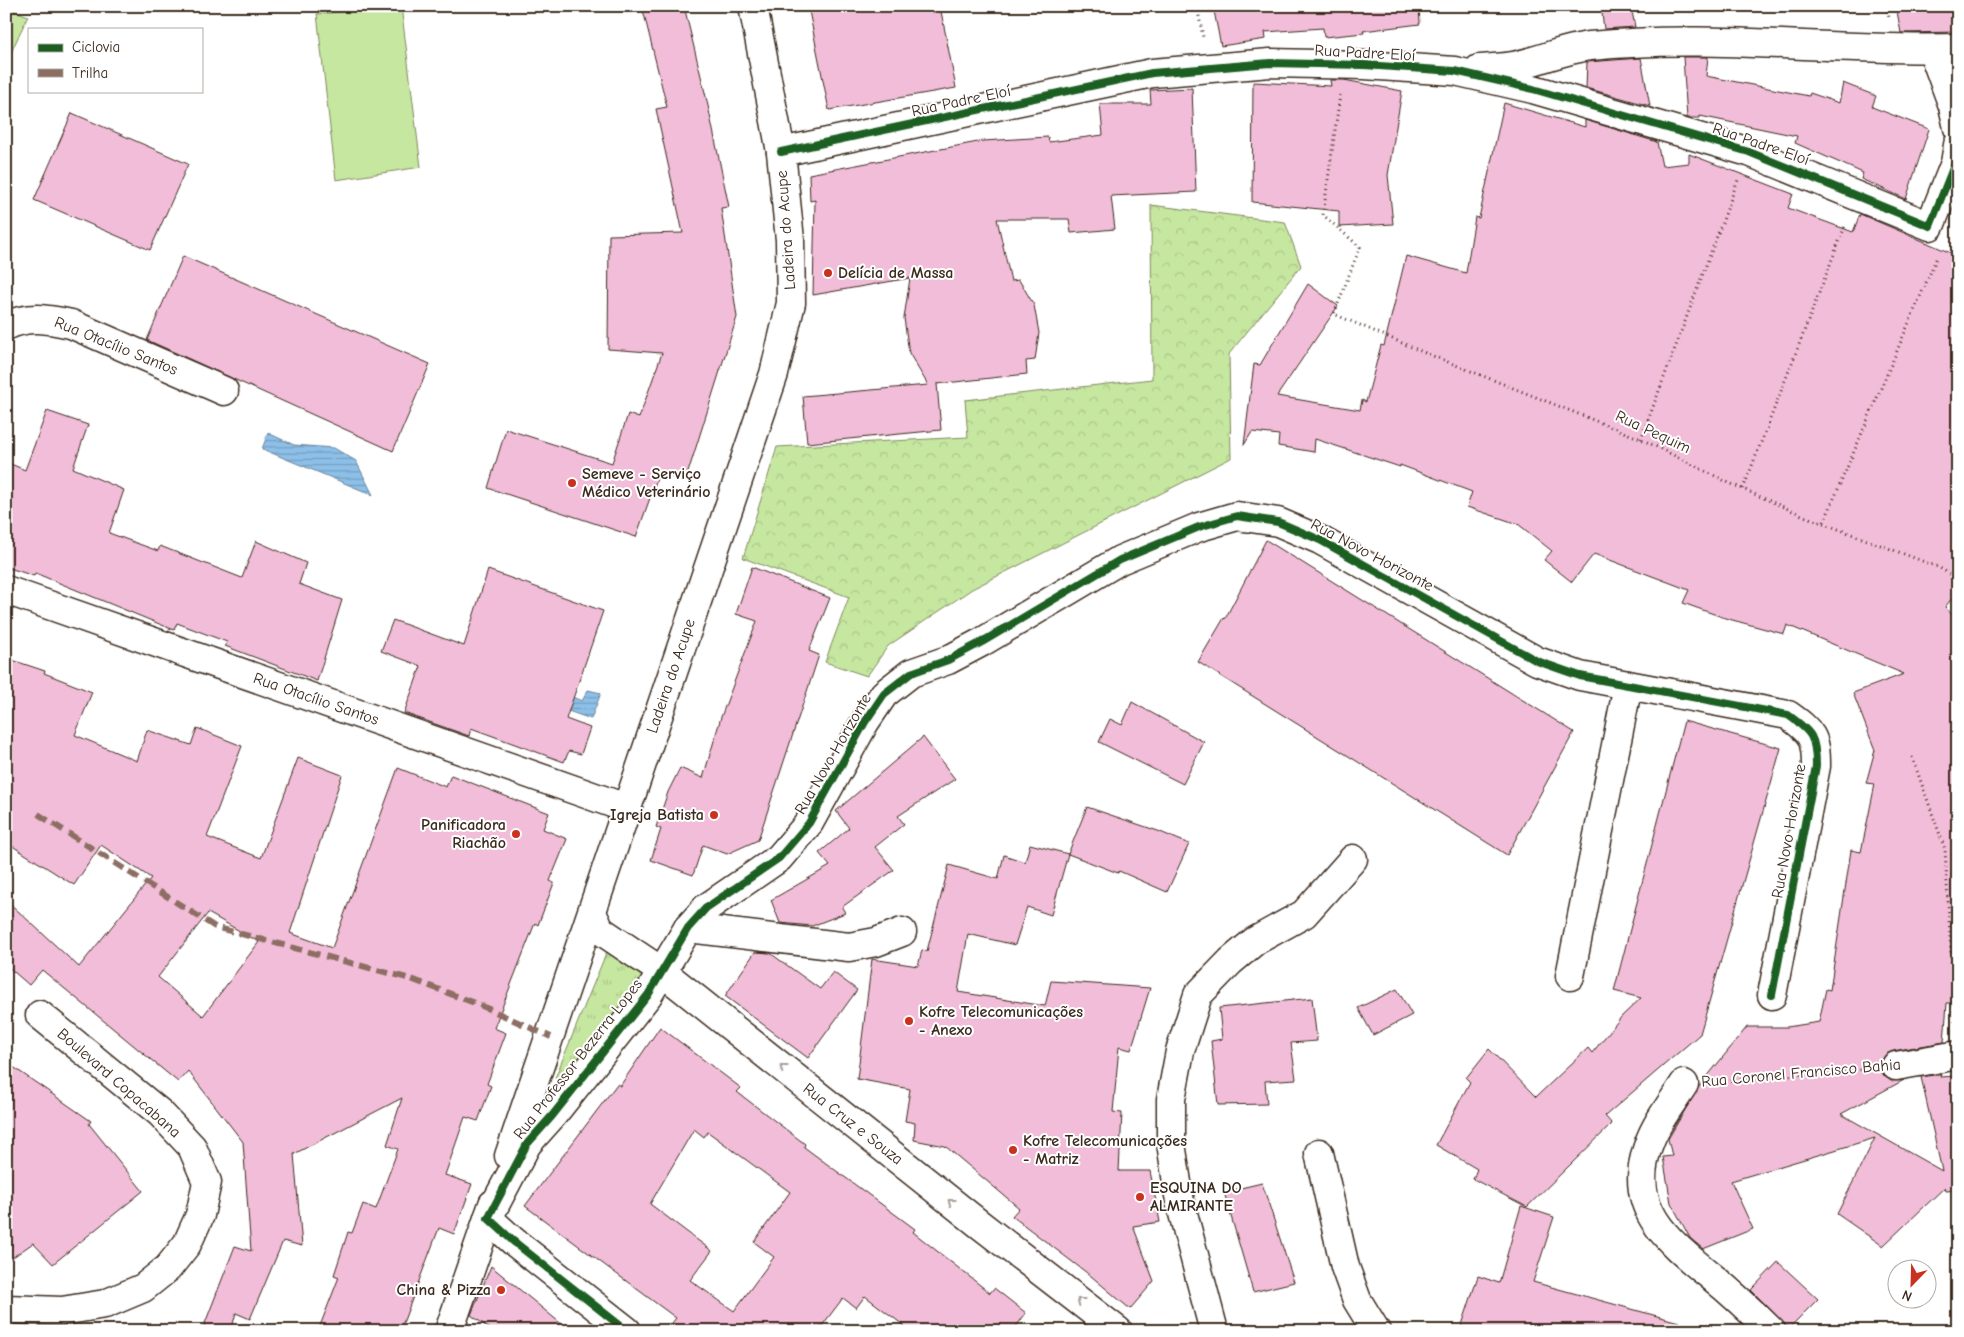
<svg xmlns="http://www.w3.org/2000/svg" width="1964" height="1337" font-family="'Comic Neue',sans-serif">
  <defs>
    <pattern id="forest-crowns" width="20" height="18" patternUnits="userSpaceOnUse" patternTransform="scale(1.25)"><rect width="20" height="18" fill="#c6e7a0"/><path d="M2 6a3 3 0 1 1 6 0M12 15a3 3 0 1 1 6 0" fill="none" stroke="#abc689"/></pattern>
    <pattern id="park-tufts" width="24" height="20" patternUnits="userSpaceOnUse" patternTransform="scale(1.25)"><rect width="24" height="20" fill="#c6e7a0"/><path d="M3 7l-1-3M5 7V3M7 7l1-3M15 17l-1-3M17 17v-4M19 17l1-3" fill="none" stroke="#abc689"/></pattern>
    <pattern id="water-rules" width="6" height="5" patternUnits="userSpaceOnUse" patternTransform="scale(1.25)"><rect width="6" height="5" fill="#8dc0e9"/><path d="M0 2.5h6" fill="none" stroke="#749cbc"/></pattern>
  </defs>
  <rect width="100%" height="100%" fill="#fff"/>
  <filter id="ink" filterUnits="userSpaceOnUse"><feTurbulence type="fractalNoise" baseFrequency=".02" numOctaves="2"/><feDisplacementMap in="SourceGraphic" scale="10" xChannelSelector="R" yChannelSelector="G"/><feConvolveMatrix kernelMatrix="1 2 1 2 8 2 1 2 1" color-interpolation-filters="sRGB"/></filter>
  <g filter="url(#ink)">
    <!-- grass -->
    <g fill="#c6e7a0" stroke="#80885f">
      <polygon points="401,6 421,167 336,180 317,14"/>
      <polygon points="6,7 28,16 6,63"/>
    </g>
    <!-- forest -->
    <polygon fill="url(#forest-crowns)" stroke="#80885f" points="1151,205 1285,222 1301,266 1229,354 1231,458 972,589 888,646 867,676 825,662 849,597 743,558 777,447 968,437 965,400 1152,379"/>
    <!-- park -->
    <polygon fill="url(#park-tufts)" stroke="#80885f" points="607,951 644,978 564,1084 555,1078"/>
    <!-- water -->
    <g fill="url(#water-rules)" stroke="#6c8498">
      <polygon points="268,433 294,445 334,448 356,461 373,495 262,449"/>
      <polygon points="531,680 582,701 588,690 601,693 591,719 525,696"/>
    </g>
    <!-- building -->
    <g fill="#f2bdd8" stroke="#3b2a1e" fill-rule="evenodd">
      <polygon points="642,6 684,6 707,101 729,207 721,208 737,317 685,482 659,473 636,537 488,488 506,429 612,463 628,414 639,418 662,353 608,349 609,235 683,233 656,109 667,107"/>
      <polygon points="808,6 940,6 956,88 829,110"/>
      <polygon points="1213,6 1419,6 1420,24 1363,31 1364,33 1324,37 1323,28 1265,32 1266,39 1221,46"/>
      <polygon points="1601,6 1631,6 1635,27 1604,29"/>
      <polygon points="1896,6 1958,6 1958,32 1901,33"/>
      <polygon points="1683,57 1708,57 1706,76 1809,96 1810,93 1839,103 1843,83 1876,96 1872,107 1929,129 1906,199 1861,179 1863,173 1795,143 1797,136 1700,116 1700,118 1687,118"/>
      <polygon points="1641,58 1650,106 1586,88 1587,62"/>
      <polygon points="1330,80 1344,80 1402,91 1388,175 1393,224 1339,227 1339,211 1252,202 1253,82 1331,86"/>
      <polygon points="1192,88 1196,192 1111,196 1115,229 1071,233 1069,219 997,219 1011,281 1019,280 1034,305 1039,333 1035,360 1026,361 1027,374 937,384 941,430 807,443 803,396 928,385 909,353 904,318 910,278 813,295 815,200 810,201 809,174 983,141 1048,137 1049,142 1103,135 1100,104 1151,104 1150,90"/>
      <polygon points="1504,103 1585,127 1585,120 1657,142 1662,166 1689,163 1689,154 1793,194 1788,208 1853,232 1860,214 1958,256 1958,591 1945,607 1958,621 1958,1003 1947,1003 1944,1042 1893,1051 1886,1054 1882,1060 1881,1068 1884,1076 1891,1081 1904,1080 1841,1114 1942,1171 1921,1077 1941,1074 1940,1077 1958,1076 1958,1190 1946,1191 1945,1187 1883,1246 1837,1214 1875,1138 1731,1181 1753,1229 1703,1249 1690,1238 1671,1203 1663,1157 1672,1156 1668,1139 1698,1088 1747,1027 1787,1027 1819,1022 1826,989 1830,990 1851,850 1861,852 1875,784 1866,783 1875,750 1853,693 1904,674 1787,625 1784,634 1725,618 1683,603 1689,590 1594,554 1572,582 1544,560 1552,551 1518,524 1467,507 1472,492 1400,465 1400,467 1315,439 1314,452 1278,446 1279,435 1252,432 1244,445 1254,364 1260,365 1308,284 1338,306 1277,396 1360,410 1362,400 1366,402 1381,345 1384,346 1406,256 1466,273 1475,217 1479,218"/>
      <polygon points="72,113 188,164 150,250 34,200"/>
      <polygon points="183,256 430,364 393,451 147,340"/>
      <polygon points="47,411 88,425 73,468 124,490 109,533 158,551 160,546 242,578 256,541 306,563 299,584 342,600 317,681 225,646 227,642 177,623 174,630 35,573 34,576 6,567 6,462 25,470"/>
      <polygon points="1266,540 1574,732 1507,855 1198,662 1224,618 1225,619"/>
      <polygon points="752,567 830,598 809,651 819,655 758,840 727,854 703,845 693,875 651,860 661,829 656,827 668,792 680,768 703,778 721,717 757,621 736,614"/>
      <polygon points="488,570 603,611 566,719 590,728 581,754 569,751 564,762 471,728 469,736 404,713 421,666 381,651 393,620 464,646"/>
      <path d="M6 658 45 671 44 673 92 692 75 735 137 761 147 730 191 745 197 728 242 746 207 837 261 858 298 758 342 775 290 933 332 948 398 768 446 787 451 775 549 813 543 829 567 839 550 881 554 883 538 925 535 923 494 1028 506 1033 487 1084 491 1086 478 1121 465 1117 445 1175 472 1184 454 1234 439 1228 400 1331H318L339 1277 334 1275 348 1232 352 1233 363 1204 376 1209 398 1149 387 1145 402 1098 294 1154 302 1246 283 1241 250 1319 236 1313 231 1331H202L235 1246 251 1251 243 1142 188 1071 178 1082 42 970 29 985 6 965V900L79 967 151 878 101 845 74 885 6 842ZM208 913 259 942 203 1016 158 977Z"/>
      <polygon points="1132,702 1204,742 1183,784 1099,742 1110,719 1122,725"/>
      <polygon points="1684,721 1781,748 1700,1034 1605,1116 1612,1124 1527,1207 1473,1179 1477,1169 1436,1145 1470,1082 1466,1078 1489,1049 1536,1097 1588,1048 1592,1053 1622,1016 1641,998 1614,991"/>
      <polygon points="923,737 955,779 898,816 904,824 875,847 894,870 842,907 845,913 812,926 780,923 771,900 830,866 819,853 849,828 836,811"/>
      <polygon points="1087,807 1158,831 1189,844 1167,892 1119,871 1118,873 1068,854"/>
      <polygon points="1030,844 1068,854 1051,915 1027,907 1015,945 968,934 958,992 1045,1006 1051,981 1150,988 1131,1050 1119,1047 1113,1112 1122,1113 1119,1171 1150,1171 1160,1222 1133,1226 1154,1281 1130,1309 1091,1276 1012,1216 1019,1208 945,1146 914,1140 915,1123 905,1121 910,1089 857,1079 872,959 918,966 922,950 927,951 949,865 998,879 1004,855 1025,862"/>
      <polygon points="755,952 770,953 820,989 833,972 857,990 808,1058 725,996"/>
      <polygon points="1397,989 1412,1015 1373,1035 1358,1008"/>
      <polygon points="1312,998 1317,1041 1291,1043 1296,1079 1265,1081 1267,1104 1218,1105 1211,1041 1222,1039 1219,1008"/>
      <path d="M660 1027 741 1088 737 1092 805 1144 804 1147 915 1229 913 1232 990 1293 994 1288 1026 1313 1013 1331H911L865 1296 856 1308 843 1298 818 1331H666L676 1318 525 1206 617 1084 620 1086ZM694 1129 704 1137 708 1132 790 1192 754 1242 774 1257 734 1311 690 1280 712 1251 650 1204Z"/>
      <polygon points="6,1062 91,1121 89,1124 143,1191 53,1264 33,1243 6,1262"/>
      <polygon points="1262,1183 1294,1282 1253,1292 1224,1192"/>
      <polygon points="1521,1206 1554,1217 1533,1282 1679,1322 1678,1331 1460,1331 1478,1276 1499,1283"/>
      <polygon points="1778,1262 1818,1299 1789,1328 1751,1290"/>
      <polygon points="491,1266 570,1331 493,1331 471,1315"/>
    </g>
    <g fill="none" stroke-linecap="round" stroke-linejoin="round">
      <!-- minor casing -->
      <g stroke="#3b2a1e" stroke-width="31">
        <g id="minor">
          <polyline points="1932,49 1953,106 1958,128"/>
          <path d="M1479 69C1490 68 1502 68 1513 66 1539 61 1564 49 1590 46 1713 33 1835 52 1958 48"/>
          <polyline points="781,152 1152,73 1270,63 1364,65 1455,71 1533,89 1749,152 1930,226 1955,163 1958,145"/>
          <path d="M6 326C28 315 48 319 71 324L224 391"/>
          <polyline points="6,590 626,808"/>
          <polyline points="593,915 600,930 661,971 978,1223 1118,1331"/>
          <polyline points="688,928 849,947 876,942 902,932"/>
          <polyline points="1570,976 1628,685"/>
          <polyline points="1896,1066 1958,1055"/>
          <path d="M1684 1084C1672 1103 1655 1124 1648 1146 1626 1209 1668 1241 1712 1277 1733 1294 1752 1312 1771 1331"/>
          <polyline points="1319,1153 1345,1267 1357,1300 1376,1331"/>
          <polyline points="509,1156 774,374 791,303 790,240 781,152 753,6"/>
          <polyline points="6,1309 62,1311 105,1304 143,1288 168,1268 187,1244 200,1215 207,1182 192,1147 160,1113 40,1015"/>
          <polyline points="449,1331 493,1204"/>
          <path d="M627 1331 513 1241 488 1218 527 1144 552 1116 648 995 688 928 706 908 779 858 809 823 865 722 884 694 911 673 948 660 982 642 1120 560 1199 527 1237 516 1278 522 1320 540 1537 661 1580 676 1788 715C1812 732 1816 737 1816 766L1772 995"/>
          <polyline points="1214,1331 1180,1202 1171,1143 1171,1099 1180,1051 1198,995 1231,961 1255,941 1304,914 1353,859"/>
        </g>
      </g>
      <!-- path -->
      <g stroke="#3b2a1e" stroke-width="3" stroke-dasharray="1 4" stroke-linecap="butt">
        <polyline points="1197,6 1203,37"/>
        <polyline points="1887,6 1889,18"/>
        <polyline points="1340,95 1323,215 1360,247 1334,314 1423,352 1641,439 1727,482 1804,516 1938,567 1958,579"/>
        <polyline points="1641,439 1738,180"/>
        <polyline points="1743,489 1845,226"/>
        <polyline points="1824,522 1937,257"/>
        <polyline points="1912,757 1945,849 1955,1024"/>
        <polyline points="1715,1082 1866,1069"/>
      </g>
      <!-- minor -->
      <use href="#minor" stroke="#fff" stroke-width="28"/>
      <!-- quiet -->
      <polyline stroke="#8d6e63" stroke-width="6" stroke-dasharray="12 6" stroke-linecap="butt" points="38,814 215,927 411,979 480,1005 551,1037"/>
      <!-- cycleway casing -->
      <g stroke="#fff" stroke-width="11">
        <g id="cycleway">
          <polyline points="781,152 1152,73 1270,63 1364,65 1455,71 1533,89 1749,152 1930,226 1955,163 1958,145"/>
          <path d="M627 1331 513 1241 488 1218 527 1144 552 1116 648 995 688 928 706 908 779 858 809 823 865 722 884 694 911 673 948 660 982 642 1120 560 1199 527 1237 516 1278 522 1320 540 1537 661 1580 676 1788 715C1812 732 1816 737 1816 766L1772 995"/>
        </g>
      </g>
      <!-- cycleway -->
      <use href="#cycleway" stroke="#1b5e20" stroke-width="8"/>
    </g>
    <!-- one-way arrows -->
    <defs><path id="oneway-chevron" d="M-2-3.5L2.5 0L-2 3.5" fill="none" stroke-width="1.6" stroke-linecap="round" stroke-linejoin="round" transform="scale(1.25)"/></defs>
    <g stroke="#a79f9a">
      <use href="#oneway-chevron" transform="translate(783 1068) rotate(-142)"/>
      <use href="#oneway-chevron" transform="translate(951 1202) rotate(-142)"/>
      <use href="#oneway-chevron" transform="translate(1080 1301) rotate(-143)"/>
    </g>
  </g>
  <!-- markers -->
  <g fill="#c8321e" stroke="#fff" stroke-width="2">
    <circle cx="828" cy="273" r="5"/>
    <circle cx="572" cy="483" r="5"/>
    <circle cx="714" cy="815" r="5"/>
    <circle cx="516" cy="834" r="5"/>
    <circle cx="909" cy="1021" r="5"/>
    <circle cx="1013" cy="1150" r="5"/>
    <circle cx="1140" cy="1197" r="5"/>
    <circle cx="501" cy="1290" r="5"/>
  </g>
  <g text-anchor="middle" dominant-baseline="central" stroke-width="4" stroke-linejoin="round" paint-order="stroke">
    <!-- street labels -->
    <g font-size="16" fill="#3b2a1e" stroke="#fff">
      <text transform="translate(1365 53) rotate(3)">Rua Padre Eloí</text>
      <text transform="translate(961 101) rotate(-12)">Rua Padre Eloí</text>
      <text transform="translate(1761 144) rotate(19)">Rua Padre Eloí</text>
      <text transform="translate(786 230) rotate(-94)">Ladeira do Acupe</text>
      <text transform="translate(116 346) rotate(22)">Rua Otacílio Santos</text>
      <text transform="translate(1653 432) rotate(25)">Rua Pequim</text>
      <text transform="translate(1372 555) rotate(28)">Rua Novo Horizonte</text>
      <text transform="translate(671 676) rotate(-71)">Ladeira do Acupe</text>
      <text transform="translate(316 699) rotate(19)">Rua Otacílio Santos</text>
      <text transform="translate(833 754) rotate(-60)">Rua Novo Horizonte</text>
      <text transform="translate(1789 831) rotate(-80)">Rua Novo Horizonte</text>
      <text transform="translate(578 1059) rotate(-52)">Rua Professor Bezerra Lopes</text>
      <text transform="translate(1801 1073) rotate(-5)">Rua Coronel Francisco Bahia</text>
      <text transform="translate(119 1083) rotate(41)">Boulevard Copacabana</text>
      <text transform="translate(853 1124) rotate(38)">Rua Cruz e Souza</text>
    </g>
    <!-- poi labels -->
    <g font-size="16" font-weight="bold" fill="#3b2a1e" stroke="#fff" text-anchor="start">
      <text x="838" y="273">Delícia de Massa</text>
      <text x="582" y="474">Semeve - Serviço<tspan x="582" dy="18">Médico Veterinário</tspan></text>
      <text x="704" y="815" text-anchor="end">Igreja Batista</text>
      <text x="506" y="825" text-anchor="end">Panificadora<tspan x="506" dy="18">Riachão</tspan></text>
      <text x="919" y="1012">Kofre Telecomunicações<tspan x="919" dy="18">- Anexo</tspan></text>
      <text x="1023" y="1141">Kofre Telecomunicações<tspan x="1023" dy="18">- Matriz</tspan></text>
      <text x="1150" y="1188">ESQUINA DO<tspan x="1150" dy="18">ALMIRANTE</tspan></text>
      <text x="491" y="1290" text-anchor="end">China &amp; Pizza</text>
    </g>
  </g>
  <!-- margin -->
  <rect width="1964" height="1337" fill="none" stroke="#fff" stroke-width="25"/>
  <rect x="12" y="12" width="1939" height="1312" fill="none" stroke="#3b2a1e" stroke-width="2" filter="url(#ink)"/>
  <!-- legend -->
  <rect x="28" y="28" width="175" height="65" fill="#ffffff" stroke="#b1aaa5"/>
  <rect x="38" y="44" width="25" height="8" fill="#1b5e20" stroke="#b1aaa5"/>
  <text x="72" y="52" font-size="15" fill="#3b2a1e">Ciclovia</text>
  <rect x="38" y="69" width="25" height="8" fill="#8d6e63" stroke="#b1aaa5"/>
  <text x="72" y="78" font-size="15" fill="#3b2a1e">Trilha</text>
  <!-- north arrow -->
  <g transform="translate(1912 1284) rotate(203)"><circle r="24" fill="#ffffff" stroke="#b1aaa5"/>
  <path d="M0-4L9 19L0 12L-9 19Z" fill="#c8321e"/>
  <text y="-8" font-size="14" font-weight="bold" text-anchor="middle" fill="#3b2a1e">N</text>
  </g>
</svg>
